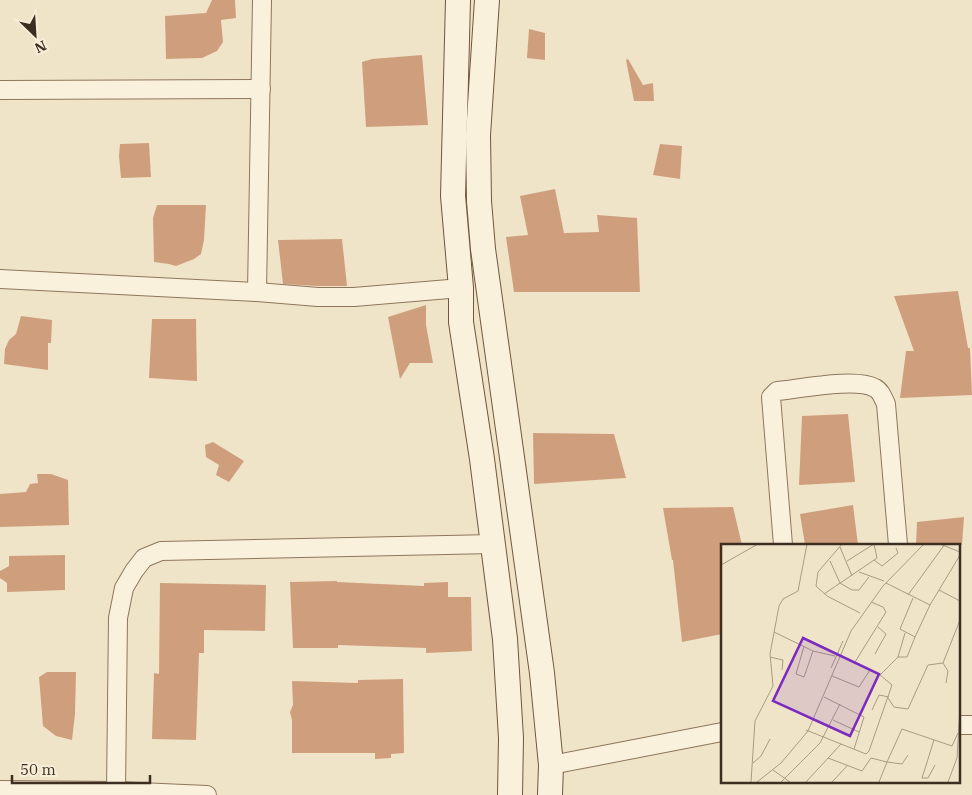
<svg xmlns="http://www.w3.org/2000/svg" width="972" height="795" font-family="'IBM Plex Serif',serif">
  <rect width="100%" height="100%" fill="#f0e4c8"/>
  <!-- building -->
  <g fill="#cf9f7d">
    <polygon points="212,0 235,0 236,18 221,20 223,42 217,51 202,58 166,59 165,16 206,13"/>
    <polygon points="529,29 545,33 545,60 527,58"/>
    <polygon points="422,55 428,125 366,127 362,62 372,59"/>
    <polygon points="628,59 643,85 653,83 654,101 634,101 626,60"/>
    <polygon points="149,143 151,177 121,178 119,156 120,144"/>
    <polygon points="660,144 682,146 680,179 653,175"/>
    <polygon points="555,189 564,233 599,232 597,215 637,218 640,292 514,292 506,237 528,235 520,196"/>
    <polygon points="157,205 206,205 204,240 201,254 194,259 176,266 169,264 154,262 153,218"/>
    <polygon points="342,239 347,286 318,286 283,284 278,240"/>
    <polygon points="958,291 968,348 970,348 972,395 900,398 906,351 914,351 894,296"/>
    <polygon points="426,305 426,325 433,363 410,363 400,379 388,317"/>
    <polygon points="21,316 52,320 51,343 48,343 48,370 4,364 5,349 9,340 16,334"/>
    <polygon points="152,319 196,319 197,381 149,378"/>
    <polygon points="848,414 855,482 799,485 802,416"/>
    <polygon points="533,433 614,434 626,478 534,484"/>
    <polygon points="213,442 244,461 229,482 216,475 219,465 206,457 205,445"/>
    <polygon points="37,474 51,474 68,480 69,525 0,527 0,494 26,492 30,484 38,483"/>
    <polygon points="853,505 858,545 805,545 800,514"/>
    <polygon points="733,507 742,545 722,545 722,634 682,642 673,560 672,560 663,508"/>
    <polygon points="964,517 962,545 916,545 917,522"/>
    <polygon points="65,555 65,590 7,592 7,583 0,578 0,571 9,566 9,556"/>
    <polygon points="337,581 337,582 424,586 424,583 448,582 448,597 471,597 472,651 426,653 426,648 338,645 338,648 293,648 290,582"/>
    <polygon points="160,583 266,585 265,631 204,630 204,653 199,653 196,740 152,739 154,673 159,674"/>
    <polygon points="47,672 76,672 75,714 72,740 56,736 43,726 39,677"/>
    <polygon points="403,679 404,753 391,754 391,758 375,759 375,753 292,753 292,720 290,712 293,705 292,681 358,683 358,680"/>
  </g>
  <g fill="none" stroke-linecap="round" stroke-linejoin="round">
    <!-- minor casing -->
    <g stroke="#8d765c" stroke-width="20">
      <g id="minor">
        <polyline points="0,90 261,89"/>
        <polyline points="0,279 257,292 318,297 354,297 461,288"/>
        <polyline points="257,292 262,0"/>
        <path d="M783 545 771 397 777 391C799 389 857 377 875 388 881 391 883 398 886 404L898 545"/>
        <polyline points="958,725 972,725"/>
        <polyline points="551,765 722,732"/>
        <polyline points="0,790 116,791 207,795"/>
        <polyline points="116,791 118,618 124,588 134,571 144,558 161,551 494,544"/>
      </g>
    </g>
    <!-- secondary casing -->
    <g stroke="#6f573f" stroke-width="26">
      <g id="secondary">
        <polyline points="458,0 453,196 461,288 461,322 482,459 505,639 511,738 510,795"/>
        <polyline points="487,0 478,135 479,201 483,249 542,673 551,765 550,795"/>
      </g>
    </g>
    <!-- minor -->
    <use href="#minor" stroke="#faf1dc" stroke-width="18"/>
    <!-- secondary -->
    <use href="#secondary" stroke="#faf1dc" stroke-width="24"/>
  </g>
  <!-- overview -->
  <g transform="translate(721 544)">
    <rect width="239" height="239" fill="#f0e4c8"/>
    <path fill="none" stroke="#a89b85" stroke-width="1" d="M121 0 97 28 95 42 106 52 139 69M219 0 239 8M119 3 131 32M153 16 161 22 177 9 175 4M109 17 119 39 131 46H138L148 33M126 17 153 0M0 21 37 0M138 28 163 37M165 39 209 61 239 11M218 46 239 57M103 50 156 14 153 0M187 51 224 0M53 88 92 107 114 112M194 93 209 61M83 102 75 130 83 133 92 107M154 110 165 90 157 83M49 113 62 116 61 126M177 113H186L194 93 179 85 192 54M134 118 165 68 162 63 150 58M222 119 227 127 225 139M110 124 122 97M159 131 177 113 184 89M111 132 138 143 149 126M103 153 143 173 133 205M167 154 173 163 187 165 207 121 222 119 239 76M151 166 158 151 168 153M112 176 138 188M85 186 145 210 148 207 171 141 159 131 119 111M213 196 201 234H207L214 221M107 214 141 227 150 214 166 218 181 185 231 202 237 189M32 219 40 212 49 195M52 226 69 238M30 238 34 177 52 142 49 110 58 62 62 55 77 47 86 0M36 238 60 219 87 187 130 87 162 42 203 0M60 238 99 199 119 160M85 238 120 200M111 238 127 221M158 238 166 218 181 220 187 211M227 238 236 214 239 164"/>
    <path fill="#7b2cbf" fill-opacity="0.15" stroke="#7b2cbf" stroke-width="2.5" d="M82 94 158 130 129 192 52 157Z"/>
    <rect width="239" height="239" fill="none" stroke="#3d2e20" stroke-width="2.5"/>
  </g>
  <!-- north arrow -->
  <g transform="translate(35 35) rotate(155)" stroke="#f7eed8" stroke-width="4" paint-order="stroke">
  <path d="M0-4L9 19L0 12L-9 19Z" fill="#3d2e20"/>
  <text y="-8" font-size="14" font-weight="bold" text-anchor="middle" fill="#3d2e20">N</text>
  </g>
  <!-- scale -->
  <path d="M12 775v8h138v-8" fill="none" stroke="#3d2e20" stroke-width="2.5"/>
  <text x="20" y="775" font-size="15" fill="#3d2e20" stroke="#f7eed8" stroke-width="4" paint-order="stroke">50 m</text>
</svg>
